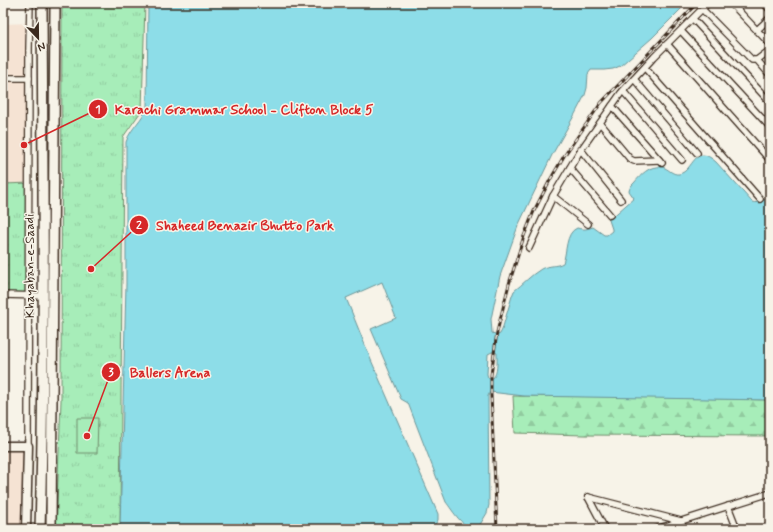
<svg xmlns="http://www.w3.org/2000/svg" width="773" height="532" font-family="Mynerve,sans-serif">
  <defs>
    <pattern id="grass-tufts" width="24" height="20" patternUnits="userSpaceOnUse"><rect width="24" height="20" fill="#a7edb9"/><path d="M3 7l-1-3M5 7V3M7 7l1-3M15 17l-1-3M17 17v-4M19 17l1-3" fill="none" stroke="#91cb9f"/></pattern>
    <pattern id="forest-firs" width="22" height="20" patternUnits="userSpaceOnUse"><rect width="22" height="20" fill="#a7edb9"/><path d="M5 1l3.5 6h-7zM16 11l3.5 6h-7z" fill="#91cb9f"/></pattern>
  </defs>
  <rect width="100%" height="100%" fill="#f7f3e8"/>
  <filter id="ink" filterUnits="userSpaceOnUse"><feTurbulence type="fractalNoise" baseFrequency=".025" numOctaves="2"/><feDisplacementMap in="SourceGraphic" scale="8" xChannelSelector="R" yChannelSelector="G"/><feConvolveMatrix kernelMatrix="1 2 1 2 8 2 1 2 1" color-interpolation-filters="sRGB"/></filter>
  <g filter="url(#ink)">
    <!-- built -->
    <g fill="#f5e3d3">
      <polygon points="29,23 31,183 3,184 3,24"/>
      <polygon points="3,446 28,446 26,529 3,529"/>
    </g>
    <!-- grass -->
    <g fill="url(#grass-tufts)" stroke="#718c6c">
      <polygon points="62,3 145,3 142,110 123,137 120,529 56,529 61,401"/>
      <polygon points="31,183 33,293 3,293 3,184"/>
    </g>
    <!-- forest -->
    <polygon fill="url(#forest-firs)" stroke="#718c6c" points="513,396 639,397 770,400 770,436 584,435 515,433"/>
    <!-- garden -->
    <polygon fill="#a7edb9" stroke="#718c6c" points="77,418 98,418 97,453 77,453"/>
    <!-- water -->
    <path fill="#8ddde8" stroke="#6c9597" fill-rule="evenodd" d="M148 3H687L652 38 620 66 613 69 604 70H591L588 74 587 88 585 95 575 114 552 155 518 226 500 276 491 319 492 333 498 335 500 334 502 330 512 296 514 291C523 284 531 275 541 269 548 265 556 267 563 263 567 253 565 233 577 228 585 230 586 229 593 227L604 235H607L612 231V229L609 220 634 198 629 191C630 187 631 186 634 183 641 175 649 165 662 167 668 168 672 175 679 174 694 171 694 142 716 162L752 202C759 204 765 200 770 196V400L524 396 490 392 488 396 489 505 487 513 478 528 476 529C463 529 453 511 446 502L408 403 401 399 371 329 396 318 382 282 346 298 371 360 438 514V520L432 529H120L126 284V142C131 127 144 119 147 106ZM492 352 497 353V355C497 362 498 373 493 378H488L487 374 488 354Z"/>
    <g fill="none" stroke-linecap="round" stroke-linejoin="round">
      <!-- street casing -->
      <g stroke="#3b2a1e" stroke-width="8">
        <g id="street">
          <polyline points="731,3 770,44"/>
          <polyline points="764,3 770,10"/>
          <polyline points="702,9 752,60 757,60 770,50"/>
          <polyline points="693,19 770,102"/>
          <polyline points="757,30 770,18"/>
          <polyline points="681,31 770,127"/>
          <polyline points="667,44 770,160"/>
          <polyline points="757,60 770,75"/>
          <polyline points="645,68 760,199"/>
          <polyline points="3,78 29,78"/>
          <polyline points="634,79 697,153"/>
          <polyline points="623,91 682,160"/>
          <polyline points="612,106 662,163"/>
          <polyline points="600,123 630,159 634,161 659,160"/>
          <polyline points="581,150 621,200"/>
          <polyline points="570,168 610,215"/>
          <polyline points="553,196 588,224"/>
          <polyline points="529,248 553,196 578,154 621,93 654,57 708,3"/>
          <polyline points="3,295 43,296"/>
          <polyline points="28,446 29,48 30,3"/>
          <polyline points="588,497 681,521"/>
          <polyline points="588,497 605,529"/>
          <polyline points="728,506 737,529"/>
          <polyline points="656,529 770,493"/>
        </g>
      </g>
      <!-- secondary casing -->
      <g stroke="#3b2a1e" stroke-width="11">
        <polyline id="secondary" points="3,446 28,446 26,529"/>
      </g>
      <!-- primary casing -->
      <g stroke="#3b2a1e" stroke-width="12">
        <g id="primary">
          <path d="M40 529C45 354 43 178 42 3"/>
          <polyline points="51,529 55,3"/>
        </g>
      </g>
      <!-- street -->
      <use href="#street" stroke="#f7f3e8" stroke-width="5.5"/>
      <!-- secondary -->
      <use href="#secondary" stroke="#f7f3e8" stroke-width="8"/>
      <!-- primary -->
      <use href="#primary" stroke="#f7f3e8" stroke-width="9"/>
      <!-- rail casing -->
      <g stroke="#3b2a1e" stroke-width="3">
        <polyline id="rail" points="497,529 491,395 491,375 497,332 509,284 524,236 534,211 550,180 564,156 601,103 697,3"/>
      </g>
      <!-- rail -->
      <use href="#rail" stroke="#f7f3e8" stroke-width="1.5" stroke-dasharray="4.5" stroke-linecap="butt"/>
    </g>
  </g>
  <g text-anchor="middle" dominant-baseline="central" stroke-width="3" stroke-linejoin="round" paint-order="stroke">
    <!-- street labels -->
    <g font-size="13" fill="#3b2a1e" stroke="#f7f3e8">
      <text transform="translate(30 266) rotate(-90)">Khayaban-e-Saadi</text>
    </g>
  </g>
  <!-- callouts -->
  <path fill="none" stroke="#d62828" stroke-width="1.5" d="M24 145L98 109M91 269L139 225M87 436L111 372"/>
  <g fill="#d62828" stroke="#f7f3e8" stroke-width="1.5">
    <circle cx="24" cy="145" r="4"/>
    <circle cx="91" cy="269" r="4"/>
    <circle cx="87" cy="436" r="4"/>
    <circle cx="98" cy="109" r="10"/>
    <circle cx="139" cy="225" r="10"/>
    <circle cx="111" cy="372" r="10"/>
  </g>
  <g font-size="12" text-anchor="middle" font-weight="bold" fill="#fff">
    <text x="98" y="113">1</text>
    <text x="139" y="229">2</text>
    <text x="111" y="376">3</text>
  </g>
  <g font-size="14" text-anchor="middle" font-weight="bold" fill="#d62828" stroke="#f7f3e8" stroke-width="3" stroke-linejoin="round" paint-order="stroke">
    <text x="244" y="114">Karachi Grammar School - Clifton Block 5</text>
    <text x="245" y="230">Shaheed Benazir Bhutto Park</text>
    <text x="170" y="377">Ballers Arena</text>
  </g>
  <!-- margin -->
  <rect width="773" height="532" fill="none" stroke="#f7f3e8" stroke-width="16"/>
  <rect x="8" y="8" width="757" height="516" fill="none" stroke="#3b2a1e" stroke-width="1.5" filter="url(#ink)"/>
  <!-- north arrow -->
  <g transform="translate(38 38) rotate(158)" stroke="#f7f3e8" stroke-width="3" paint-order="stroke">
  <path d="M0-3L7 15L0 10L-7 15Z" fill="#3b2a1e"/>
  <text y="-6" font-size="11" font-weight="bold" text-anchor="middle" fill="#3b2a1e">N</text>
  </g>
</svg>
